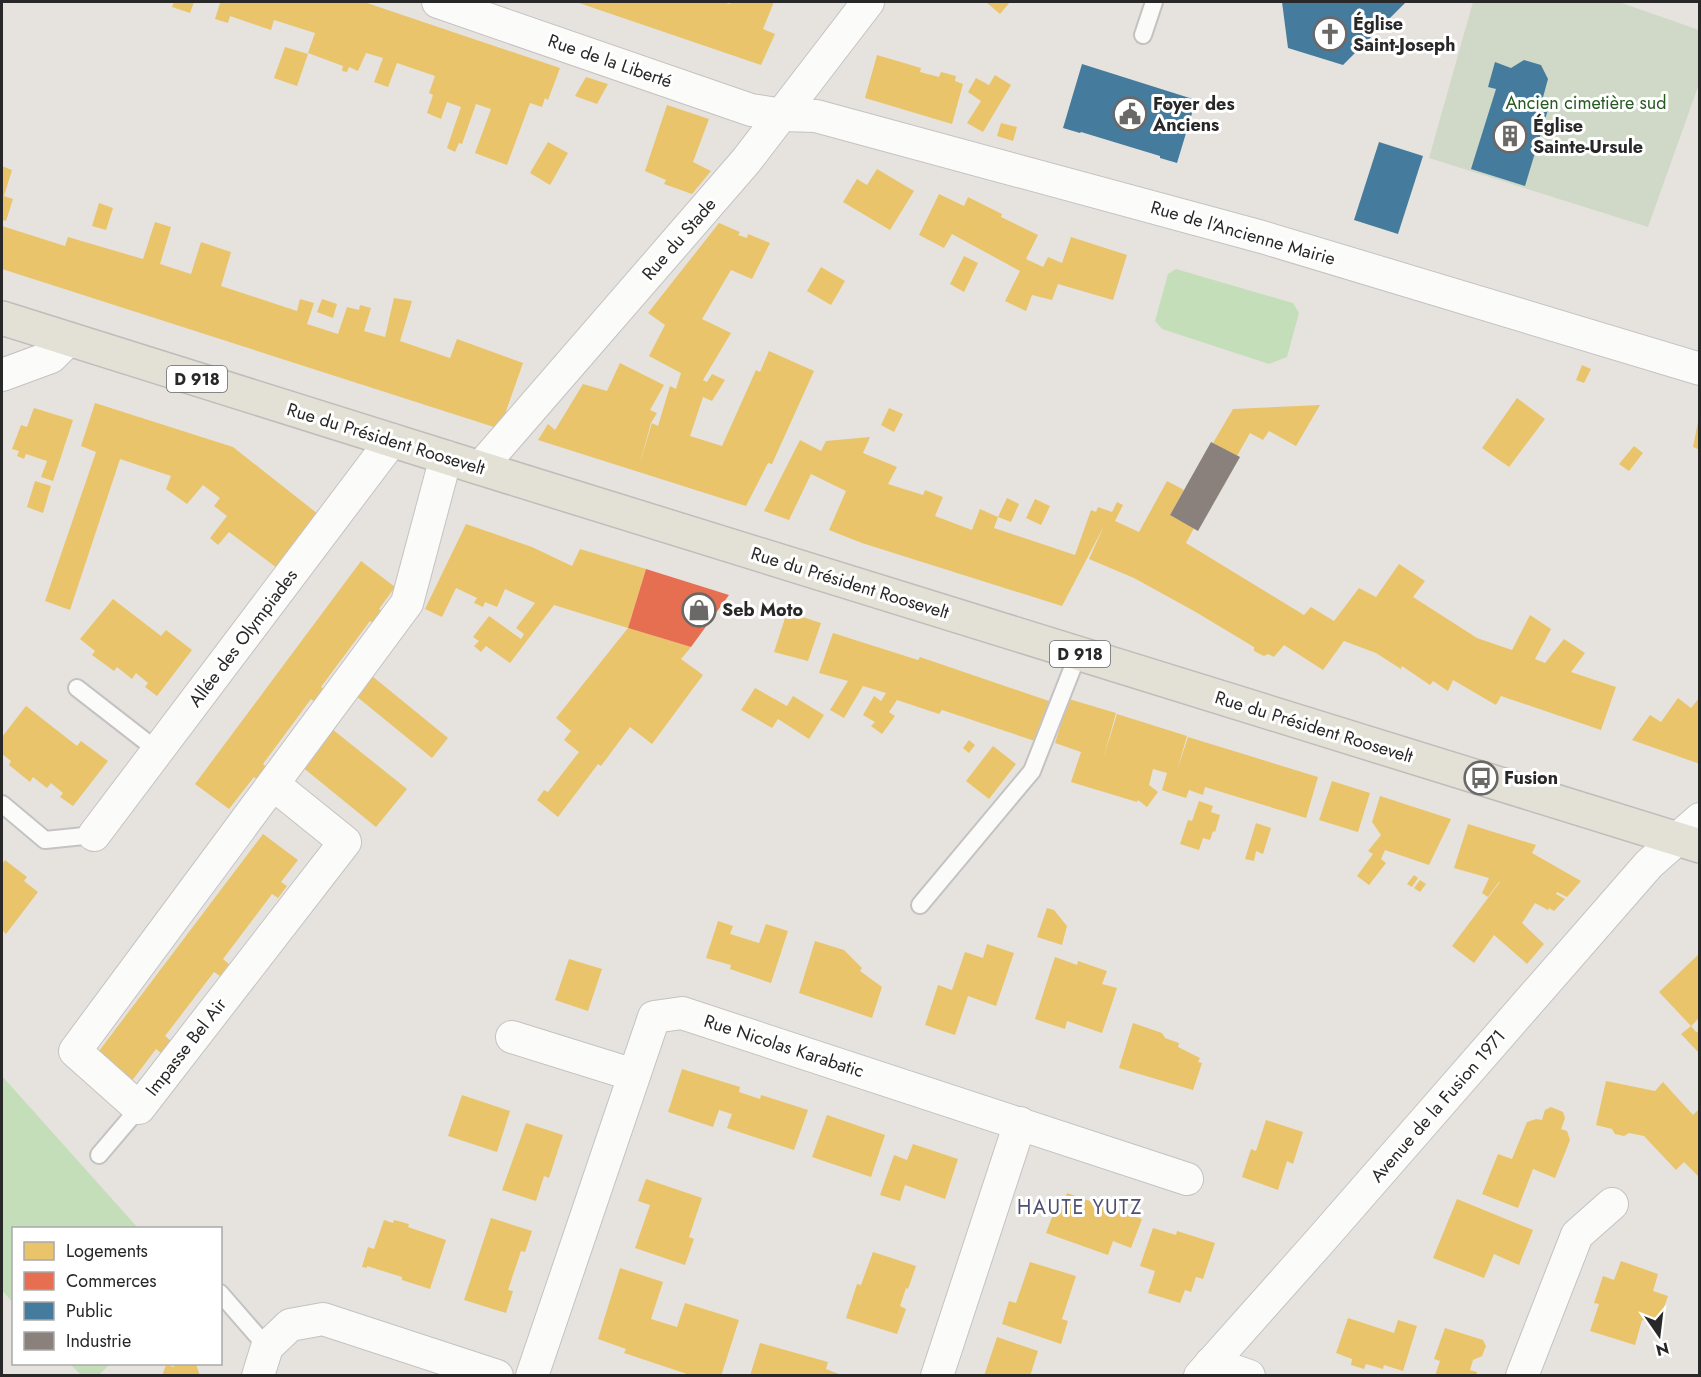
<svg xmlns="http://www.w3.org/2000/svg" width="1701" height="1377" font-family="Jost,sans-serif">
  <rect width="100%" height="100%" fill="#e6e3de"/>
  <!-- green -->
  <g fill="#c5deba">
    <polygon points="1176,269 1293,303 1299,313 1287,357 1269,364 1162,329 1155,321 1168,274"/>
    <polygon points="2,1076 138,1228 14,1228 13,1303 2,1290"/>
    <polygon points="70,1364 110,1364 98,1376 81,1375"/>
  </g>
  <!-- cemetery -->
  <polygon fill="#d0d9c7" points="1473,2 1619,2 1699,30 1699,84 1648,227 1429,158"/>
  <!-- homes -->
  <g fill="#e9c46a">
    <polygon points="174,2 194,2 190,13 172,7"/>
    <polygon points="216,2 364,2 560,68 548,100 545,98 542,107 530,103 507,165 475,153 491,109 476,104 462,144 459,143 455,152 447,148 461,107 447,102 441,119 427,113 433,95 429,93 435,76 397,63 388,87 374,82 383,58 366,53 358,71 349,67 347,72 342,71 343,66 308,53 315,33 274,20 271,30 230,16 228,23 215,19 220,3"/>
    <polygon points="576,2 722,2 730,4 731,2 774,2 763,29 775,34 761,65"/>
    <polygon points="986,2 1010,2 1000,14"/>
    <polygon points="285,47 308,54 297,86 274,78"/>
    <polygon points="877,55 921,68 920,72 939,77 941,72 956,76 955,81 963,84 952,124 865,98"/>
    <polygon points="995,75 1011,85 983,132 967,123 981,101 968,92 976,78 989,85"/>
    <polygon points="586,77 608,84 597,104 575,96"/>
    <polygon points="667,105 709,119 693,162 711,171 692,194 664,184 666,180 645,171"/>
    <polygon points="1001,123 1017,127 1013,141 997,136"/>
    <polygon points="548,142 568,153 550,185 530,173"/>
    <polygon points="2,166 12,170 4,196 13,199 6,221 2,220"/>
    <polygon points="877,169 914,191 890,230 843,202 857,179 867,185"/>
    <polygon points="939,194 964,206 968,197 1002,214 1001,217 1038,235 1026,259 1043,267 1048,257 1062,263 1071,237 1127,255 1113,300 1058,284 1052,300 1032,295 1026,311 1005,301 1020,271 952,234 944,248 919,235"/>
    <polygon points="99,203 113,208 106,230 92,226"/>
    <polygon points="155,222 171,227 160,264 191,274 201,242 231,252 221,286 297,311 300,299 314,303 307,324 338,334 347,307 359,310 360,305 371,308 364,331 385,337 394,298 412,301 400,341 450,358 457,339 523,363 505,414 494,427 2,269 2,226 65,246 68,237 143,259"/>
    <polygon points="719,223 740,232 738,235 747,238 748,234 770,243 752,279 731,270 702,319 731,333 703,380 707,382 712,374 725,380 712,401 703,397 690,436 722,446 756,370 760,372 769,351 814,371 772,464 768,463 746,506 538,440 548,424 555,430 583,384 607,391 620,363 664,385 650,410 657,413 651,423 639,466 652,423 658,426 670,386 676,389 681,373 649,356 665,325 648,313"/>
    <polygon points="964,256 978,263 964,292 950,284"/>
    <polygon points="821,267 845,281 831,305 807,291"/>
    <polygon points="322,299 337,304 333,318 317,312"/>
    <polygon points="1582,365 1591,369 1584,383 1576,380"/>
    <polygon points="1517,398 1545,419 1509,467 1482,448"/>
    <polygon points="95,403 233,447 318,514 277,568 229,532 218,545 210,538 227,516 214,506 220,498 203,485 187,504 166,489 171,476 120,459 70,610 45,601 96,452 81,446"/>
    <polygon points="1320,405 1296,446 1269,431 1263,440 1250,433 1237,456 1213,443 1233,409"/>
    <polygon points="34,408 73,420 53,481 41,477 47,461 26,454 24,459 17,456 19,451 12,449 21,425 27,427"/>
    <polygon points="889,408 903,414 894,432 881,425"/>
    <polygon points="1698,422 1700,422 1700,450 1693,447"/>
    <polygon points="870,437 863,453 897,467 888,484 923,495 925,490 943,497 935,516 972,530 980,509 998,517 994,528 1075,555 1091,510 1096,512 1098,507 1112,512 1117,502 1123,505 1115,521 1139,532 1167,481 1184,490 1170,515 1194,528 1186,543 1304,615 1311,607 1334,621 1359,588 1376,597 1399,564 1425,581 1413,597 1477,638 1512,650 1530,615 1551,629 1535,659 1545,663 1564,639 1585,653 1571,672 1616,687 1601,730 1501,696 1496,705 1453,680 1448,691 1433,681 1430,685 1402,666 1401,669 1376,653 1344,641 1323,670 1284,645 1274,657 1268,654 1264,656 1254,651 1254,647 1194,611 1134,578 1089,559 1104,526 1062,606 862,543 829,530 846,491 811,474 789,520 764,511 800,440 821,451 826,441"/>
    <polygon points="1634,446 1643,453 1629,471 1619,464"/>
    <polygon points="35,481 51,486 43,513 27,507"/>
    <polygon points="1007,498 1019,504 1011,522 998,517"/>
    <polygon points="1035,499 1050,506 1041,525 1026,518"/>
    <polygon points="466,524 532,547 572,566 580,549 646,569 628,628 554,605 510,663 486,646 481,652 474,646 479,641 473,637 489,616 521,639 524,634 516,628 535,603 505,589 497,607 485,602 483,607 474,603 477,598 456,588 442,617 425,609"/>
    <polygon points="361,561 395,587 379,609 385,613 376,625 370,621 321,687 327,691 318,704 311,699 263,764 269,769 259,781 254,777 229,809 195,784"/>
    <polygon points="113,599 161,636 166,630 192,650 157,696 145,687 148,683 136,673 132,679 117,667 114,671 92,655 95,651 80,639"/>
    <polygon points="787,612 821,623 808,661 774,652"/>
    <polygon points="628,628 691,647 681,659 703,675 652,744 630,727 601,766 598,764 558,817 537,800 544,790 548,792 579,752 564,740 571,731 556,718"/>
    <polygon points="833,633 918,660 920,657 1049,701 1035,741 942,710 939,714 897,700 889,712 895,716 882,734 871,726 875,722 863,715 874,696 881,701 886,693 863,686 844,718 830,710 848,681 819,673"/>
    <polygon points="372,676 448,738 432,758 356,696"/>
    <polygon points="755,688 787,706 793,696 824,715 809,739 778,719 772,728 741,710"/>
    <polygon points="1700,697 1700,764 1632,740 1650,715 1661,722 1678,698 1691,708"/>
    <polygon points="1069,699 1116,713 1103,759 1117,714 1187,736 1177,771 1188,737 1318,777 1306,818 1205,787 1203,795 1189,790 1186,798 1170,793 1162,790 1167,773 1153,769 1149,785 1158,792 1147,807 1138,800 1137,802 1071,782 1081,752 1055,743"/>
    <polygon points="26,706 77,746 81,741 108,761 73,806 60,797 63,793 51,783 47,788 33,777 30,782 9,765 11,761 2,754 2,737"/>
    <polygon points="332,729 407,789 376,827 301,766"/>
    <polygon points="969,740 975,745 969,753 963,748"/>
    <polygon points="993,746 1016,764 989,799 966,781"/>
    <polygon points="1332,781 1370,793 1358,832 1319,820"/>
    <polygon points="1380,796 1451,819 1429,865 1385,850 1381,859 1386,863 1369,885 1357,876 1373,854 1368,851 1381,835 1372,822"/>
    <polygon points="1199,801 1213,806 1211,812 1220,815 1215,832 1213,831 1210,840 1203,838 1199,850 1180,844 1188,820 1192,821"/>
    <polygon points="1256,823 1271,828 1263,854 1256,851 1254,861 1245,859"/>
    <polygon points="1468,824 1536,845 1532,853 1581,881 1567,897 1557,892 1556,894 1565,899 1554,911 1549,908 1548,910 1535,903 1522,923 1544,944 1527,964 1494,935 1474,963 1452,946 1500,882 1499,882 1488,897 1482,893 1489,878 1454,868"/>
    <polygon points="263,834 298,860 281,882 287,886 278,898 272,894 223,959 229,964 220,976 214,972 165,1036 171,1041 161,1053 156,1049 131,1082 96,1055"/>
    <polygon points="5,860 27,877 24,881 38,892 6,934 2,930 2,864"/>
    <polygon points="1414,875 1418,878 1412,887 1407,884"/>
    <polygon points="1420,880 1426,884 1420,892 1414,888"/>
    <polygon points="1047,908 1054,910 1067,926 1062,945 1037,937"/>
    <polygon points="718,921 733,926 730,934 759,943 766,924 788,931 771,983 730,969 731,965 706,958"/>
    <polygon points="815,941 844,950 862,968 860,971 882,987 872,1018 799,993"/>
    <polygon points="987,944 1014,953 996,1006 968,996 955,1035 925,1025 938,985 952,990 965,952 983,958"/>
    <polygon points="1700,953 1700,1017 1691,1026 1659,992"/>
    <polygon points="1055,957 1077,965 1078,961 1107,971 1102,984 1117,988 1102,1033 1067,1021 1065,1029 1035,1019"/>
    <polygon points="569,959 602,969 588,1011 555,1000"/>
    <polygon points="1133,1023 1162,1033 1165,1038 1179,1043 1178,1047 1200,1058 1198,1062 1202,1063 1193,1090 1119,1068"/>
    <polygon points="1691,1026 1696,1032 1700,1031 1698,1052 1681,1034"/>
    <polygon points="682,1069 740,1087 739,1092 760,1099 761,1095 808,1110 794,1150 727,1128 732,1114 719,1110 713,1127 668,1112"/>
    <polygon points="1606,1081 1655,1091 1663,1082 1693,1115 1700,1108 1700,1178 1684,1162 1676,1170 1644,1136 1629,1133 1624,1136 1615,1134 1612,1129 1596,1125"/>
    <polygon points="462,1095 510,1111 497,1152 448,1136"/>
    <polygon points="1551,1107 1563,1112 1565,1118 1561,1129 1567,1131 1570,1140 1555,1178 1533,1169 1518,1208 1482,1194 1498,1154 1512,1159 1527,1122 1536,1119 1542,1120 1545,1110"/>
    <polygon points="827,1115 885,1135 871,1177 812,1157"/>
    <polygon points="1266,1120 1303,1132 1293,1164 1287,1161 1278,1190 1242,1177 1251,1149 1256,1151"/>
    <polygon points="526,1123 563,1135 549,1178 544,1176 536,1201 502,1190"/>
    <polygon points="913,1144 958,1159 945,1199 905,1185 900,1201 880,1195 894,1155 907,1160"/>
    <polygon points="646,1179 702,1198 689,1237 694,1239 685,1265 635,1248 650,1205 638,1201"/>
    <polygon points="1067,1193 1142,1219 1131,1248 1113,1241 1108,1255 1046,1233 1057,1204 1063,1206"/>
    <polygon points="1457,1199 1533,1230 1519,1265 1494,1254 1484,1278 1433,1258"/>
    <polygon points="491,1218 532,1231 525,1252 521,1251 508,1290 513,1291 506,1313 464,1300"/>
    <polygon points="384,1220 393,1223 394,1220 409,1224 408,1227 446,1240 430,1289 402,1280 402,1277 386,1272 367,1266 367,1268 362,1267 368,1247 374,1249"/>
    <polygon points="1153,1228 1176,1235 1177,1231 1215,1243 1203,1279 1196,1277 1191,1292 1185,1290 1180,1303 1148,1293 1155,1271 1140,1266"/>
    <polygon points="873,1252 916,1266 908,1289 906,1288 900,1306 906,1309 897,1334 846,1318 857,1284 861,1285"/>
    <polygon points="1621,1261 1658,1274 1653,1291 1668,1296 1660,1319 1651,1322 1642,1320 1635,1345 1590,1331 1599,1304 1594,1303 1603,1276 1614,1280"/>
    <polygon points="1030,1262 1076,1276 1062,1319 1068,1321 1061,1344 1002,1324 1009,1301 1016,1303"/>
    <polygon points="620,1268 663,1282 651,1319 677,1327 685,1303 739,1320 721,1376 693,1376 624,1353 626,1349 598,1339"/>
    <polygon points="1348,1318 1394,1333 1398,1320 1417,1326 1403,1371 1384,1365 1383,1369 1366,1364 1364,1369 1351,1365 1352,1359 1336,1353"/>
    <polygon points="1445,1328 1483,1340 1486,1346 1482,1356 1473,1360 1470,1370 1477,1372 1476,1376 1435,1376 1440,1361 1434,1359"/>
    <polygon points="997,1337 1038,1351 1030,1376 984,1376"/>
    <polygon points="760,1343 828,1362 826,1369 844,1376 750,1376"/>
    <polygon points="175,1364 196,1364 200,1376 162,1376 166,1365 174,1367"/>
  </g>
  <!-- shops -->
  <polygon fill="#e76f51" points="646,569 729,595 691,647 628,628"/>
  <!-- public -->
  <g fill="#457b9d">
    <polygon points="1282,2 1406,2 1343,65 1288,48"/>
    <polygon points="1524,60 1541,65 1548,79 1542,101 1550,103 1525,186 1471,169 1496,89 1488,87 1495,62 1511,68"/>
    <polygon points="1082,64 1196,100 1177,163 1160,158 1160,156 1081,132 1080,133 1063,128"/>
    <polygon points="1379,142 1423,156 1398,234 1354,220"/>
  </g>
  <!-- industry -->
  <polygon fill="#8a817c" points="1211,442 1240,457 1198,531 1170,515"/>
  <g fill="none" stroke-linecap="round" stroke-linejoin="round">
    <!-- service casing -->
    <g stroke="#c4c2c3" stroke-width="20">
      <g id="service">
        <polyline points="1143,35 1154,2"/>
        <polyline points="77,688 158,751"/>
        <polyline points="2,804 45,840 94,835"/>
        <polyline points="920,905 1032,771 1078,654"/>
        <polyline points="99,1155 139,1108"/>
        <polyline points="220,1293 267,1347"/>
      </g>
    </g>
    <!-- minor casing -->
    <g stroke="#c4c2c3" stroke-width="34">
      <g id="minor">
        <polyline points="438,2 751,110 783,115 816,116 1262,237 1700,369"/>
        <polyline points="2,375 51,357 69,339"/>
        <polyline points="480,468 746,161 868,2"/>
        <polyline points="273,784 345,842 139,1108 75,1051 407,603 446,457"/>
        <polyline points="94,835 392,440"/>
        <polyline points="512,1037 634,1075"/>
        <polyline points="1211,1363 1249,1376"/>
        <polyline points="258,1376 267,1347 290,1325 323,1319 497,1376"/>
        <polyline points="532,1376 654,1017 682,1013 1187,1179"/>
        <polyline points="937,1376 1020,1123"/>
        <polyline points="1200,1376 1320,1241 1649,864 1700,819"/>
        <polyline points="1522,1376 1577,1235 1612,1204"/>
      </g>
    </g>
    <!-- primary casing -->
    <g stroke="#bfbdbc" stroke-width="36">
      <polyline id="primary" points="2,318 480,468 1700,846"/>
    </g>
    <!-- service -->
    <use href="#service" stroke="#fbfbfa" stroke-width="16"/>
    <!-- minor -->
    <use href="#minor" stroke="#fbfbfa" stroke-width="32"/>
    <!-- primary -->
    <use href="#primary" stroke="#e3e1d5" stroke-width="33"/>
  </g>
  <!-- icons -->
  <defs>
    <g id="church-ring" transform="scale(1.725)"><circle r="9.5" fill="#fff" stroke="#6a6968" stroke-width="1.5"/><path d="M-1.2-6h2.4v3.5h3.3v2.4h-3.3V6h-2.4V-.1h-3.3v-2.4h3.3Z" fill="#6a6968"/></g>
    <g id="civic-ring" transform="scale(1.725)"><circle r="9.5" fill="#fff" stroke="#6a6968" stroke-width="1.5"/><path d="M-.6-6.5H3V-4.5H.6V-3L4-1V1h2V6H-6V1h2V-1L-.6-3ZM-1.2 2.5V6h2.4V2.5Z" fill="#6a6968"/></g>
    <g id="building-ring" transform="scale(1.725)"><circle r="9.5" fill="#fff" stroke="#6a6968" stroke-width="1.5"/><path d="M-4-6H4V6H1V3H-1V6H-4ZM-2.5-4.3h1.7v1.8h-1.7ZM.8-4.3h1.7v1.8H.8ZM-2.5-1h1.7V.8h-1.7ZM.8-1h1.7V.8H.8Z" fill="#6a6968"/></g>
    <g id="shop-ring" transform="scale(1.725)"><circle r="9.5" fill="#fff" stroke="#6a6968" stroke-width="1.5"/><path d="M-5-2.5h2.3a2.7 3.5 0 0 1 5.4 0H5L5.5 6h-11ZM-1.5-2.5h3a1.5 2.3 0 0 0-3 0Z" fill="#6a6968"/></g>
    <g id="bus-ring" transform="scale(1.725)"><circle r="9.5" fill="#fff" stroke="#6a6968" stroke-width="1.5"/><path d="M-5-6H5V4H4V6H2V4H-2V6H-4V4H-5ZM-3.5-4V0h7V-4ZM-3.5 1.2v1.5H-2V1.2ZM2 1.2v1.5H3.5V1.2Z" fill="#6a6968"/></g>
  </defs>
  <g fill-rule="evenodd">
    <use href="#church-ring" x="1330" y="34"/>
    <use href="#civic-ring" x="1130" y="114"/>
    <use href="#building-ring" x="1510" y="136"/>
    <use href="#shop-ring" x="699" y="610"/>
    <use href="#bus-ring" x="1481" y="778"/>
  </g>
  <g text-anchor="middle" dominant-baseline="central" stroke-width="6" stroke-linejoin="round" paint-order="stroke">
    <!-- shield labels -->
    <g fill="#fff" stroke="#686868" stroke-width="1.5">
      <rect x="167" y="366" width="60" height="26" rx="4.5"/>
      <rect x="1050" y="641" width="60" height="26" rx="4.5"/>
    </g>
    <g font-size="16" font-weight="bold" fill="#282828">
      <text x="197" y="379">D 918</text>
      <text x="1080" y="654">D 918</text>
    </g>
    <!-- poi labels -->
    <g font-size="18" font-weight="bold" fill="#282828" stroke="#fff" text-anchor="start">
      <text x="1353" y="24">Église<tspan x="1353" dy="21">Saint-Joseph</tspan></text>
      <text x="1153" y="104">Foyer des<tspan x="1153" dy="21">Anciens</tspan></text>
      <text x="1533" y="126">Église<tspan x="1533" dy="21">Sainte-Ursule</tspan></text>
      <text x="722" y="610">Seb Moto</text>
      <text x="1504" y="778">Fusion</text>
    </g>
    <!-- street labels -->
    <g font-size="18" fill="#282828" stroke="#fff">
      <text transform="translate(610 61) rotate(19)">Rue de la Liberté</text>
      <text transform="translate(1243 233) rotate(16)">Rue de l'Ancienne Mairie</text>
      <text transform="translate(679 239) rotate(-49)">Rue du Stade</text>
      <text transform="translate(386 439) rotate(17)">Rue du Président Roosevelt</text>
      <text transform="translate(850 583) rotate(17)">Rue du Président Roosevelt</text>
      <text transform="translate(243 638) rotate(-53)">Allée des Olympiades</text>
      <text transform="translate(1314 727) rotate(17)">Rue du Président Roosevelt</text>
      <text transform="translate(784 1046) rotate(18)">Rue Nicolas Karabatic</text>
      <text transform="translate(186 1047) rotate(-52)">Impasse Bel Air</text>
      <text transform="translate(1438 1106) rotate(-49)">Avenue de la Fusion 1971</text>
    </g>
    <!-- park labels -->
    <g font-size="18" fill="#265b21" stroke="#fff">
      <text x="1586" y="103">Ancien cimetière sud</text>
    </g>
    <!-- neighbourhood labels -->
    <g font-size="20" letter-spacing="1.5" fill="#4e5073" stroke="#fff">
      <text x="1080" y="1207">HAUTE YUTZ</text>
    </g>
  </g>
  <!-- border -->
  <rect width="1701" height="1377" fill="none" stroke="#282828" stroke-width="6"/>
  <!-- legend -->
  <rect x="12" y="1227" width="210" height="138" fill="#ffffff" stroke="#a9a9a9" stroke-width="1.5"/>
  <rect x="24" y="1242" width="30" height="18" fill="#e9c46a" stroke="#a9a9a9" stroke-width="1.5"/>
  <text x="66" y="1257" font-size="18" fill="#282828">Logements</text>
  <rect x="24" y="1272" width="30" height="18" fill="#e76f51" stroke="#a9a9a9" stroke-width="1.5"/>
  <text x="66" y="1287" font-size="18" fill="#282828">Commerces</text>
  <rect x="24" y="1302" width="30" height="18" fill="#457b9d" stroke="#a9a9a9" stroke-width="1.5"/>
  <text x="66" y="1317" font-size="18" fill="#282828">Public</text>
  <rect x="24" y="1332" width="30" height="18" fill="#8a817c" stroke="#a9a9a9" stroke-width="1.5"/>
  <text x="66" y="1347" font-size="18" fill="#282828">Industrie</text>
  <!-- north arrow -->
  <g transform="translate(1659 1335) rotate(166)" stroke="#ffffff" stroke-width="4.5" paint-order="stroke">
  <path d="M0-4.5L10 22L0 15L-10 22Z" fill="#282828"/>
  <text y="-9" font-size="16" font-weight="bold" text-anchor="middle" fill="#282828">N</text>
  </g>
</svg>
